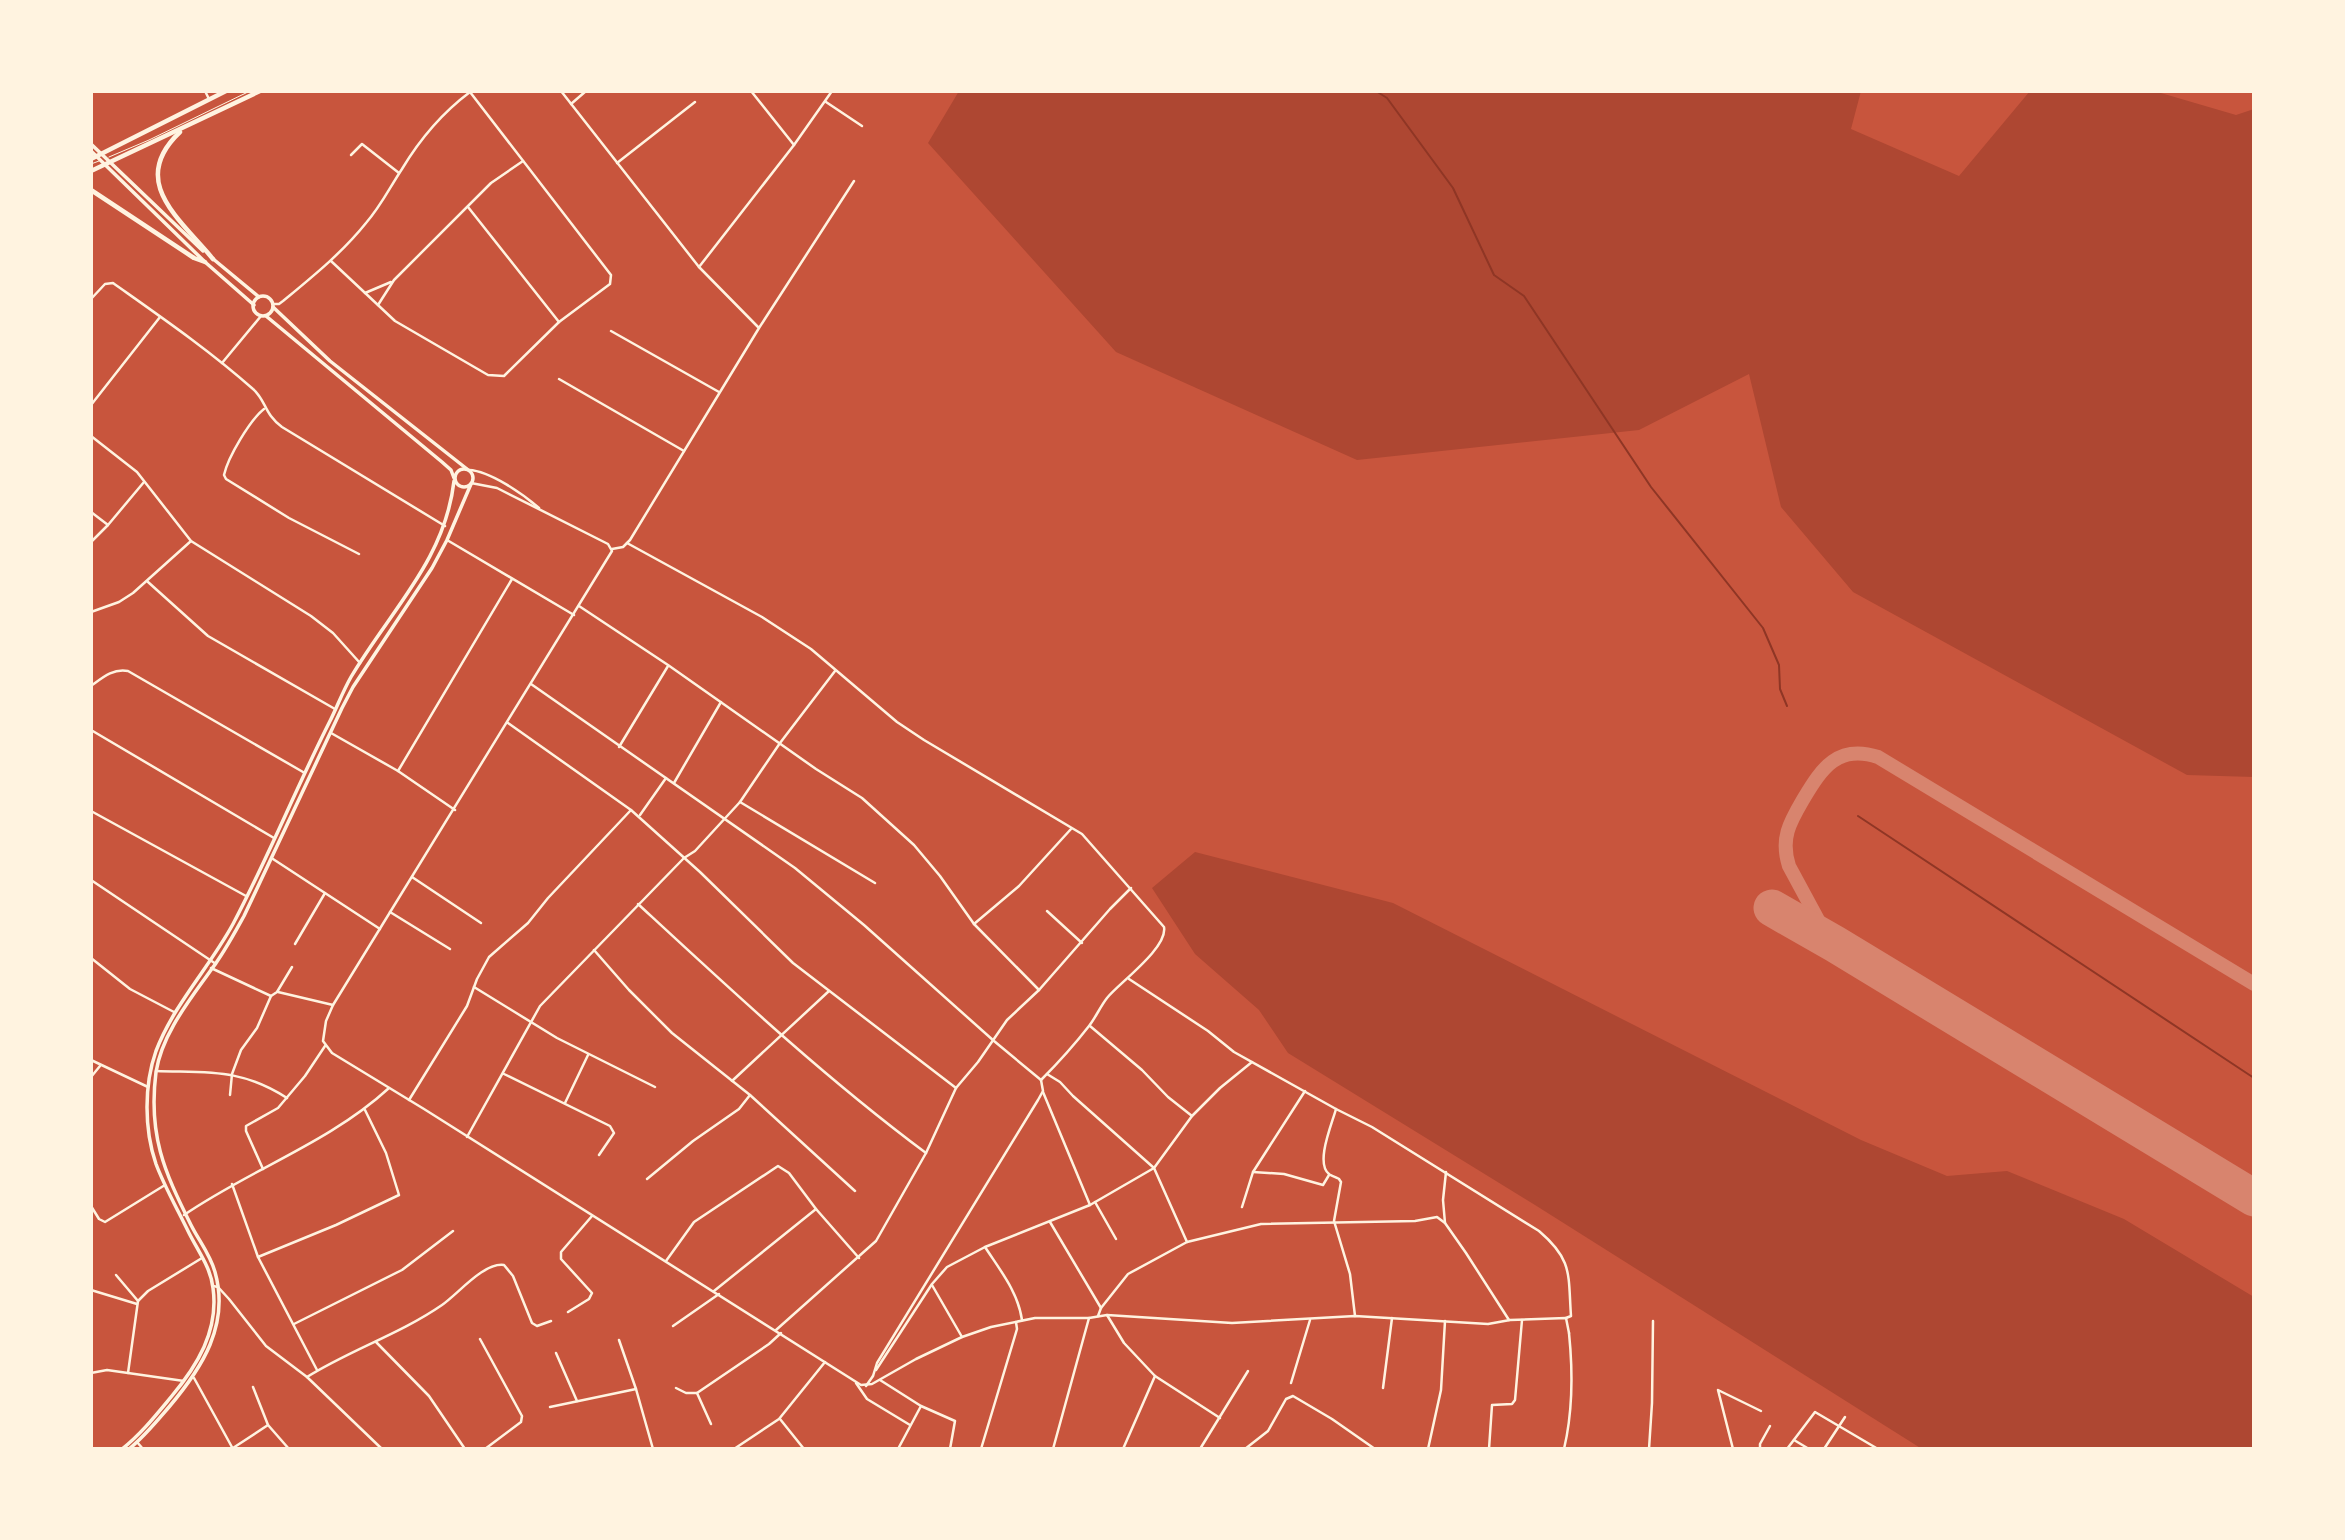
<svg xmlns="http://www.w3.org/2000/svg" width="2345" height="1540" font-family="'Nunito Sans',sans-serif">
  <rect width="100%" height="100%" fill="#c8553d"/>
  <!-- green -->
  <g fill="#ae4732">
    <polygon points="959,91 1861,91 1851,129 1959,176 2030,91 2154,91 2236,115 2254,109 2254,777 2187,775 1853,592 1781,507 1749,374 1639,430 1357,460 1116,352 928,143"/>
    <polygon points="1195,852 1393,903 1861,1140 1947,1176 2007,1171 2124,1219 2254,1297 2254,1449 1922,1449 1535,1205 1288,1053 1259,1010 1195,954 1152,888"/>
  </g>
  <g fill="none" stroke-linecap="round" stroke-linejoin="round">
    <!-- stream -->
    <g stroke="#8f3625" stroke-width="2">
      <polyline points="1376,91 1387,98 1453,188 1494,275 1524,296 1651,487 1763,628 1779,665 1780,689 1787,706"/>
      <polyline points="1858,816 2254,1078"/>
    </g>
    <!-- taxiway -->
    <path stroke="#d8846e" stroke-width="14" d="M1835 944 1823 929 1789 866C1780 838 1790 822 1804 798 1822 768 1838 744 1878 757L2254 984"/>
    <!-- runway -->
    <polyline stroke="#d8846e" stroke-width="37" points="1772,908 1835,944 2254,1198"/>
    <!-- service -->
    <g stroke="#fff3e0" stroke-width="1">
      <polyline points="109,157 149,140 250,91"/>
      <polyline points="91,164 99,161"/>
    </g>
    <!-- minor -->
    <g stroke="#fff3e0" stroke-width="2.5">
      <polyline points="205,91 209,99"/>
      <polyline points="561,91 699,267 758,327"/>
      <polyline points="751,91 794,145"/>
      <polyline points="826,102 862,126"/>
      <polyline points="571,104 586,91"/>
      <polyline points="351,155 362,144 399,173"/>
      <polyline points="617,163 695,102"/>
      <polyline points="468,207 559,322"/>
      <polyline points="331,261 395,321 488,375 504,376 559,322 610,284 611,275 470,92"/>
      <polyline points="699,267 794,145 832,91"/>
      <polyline points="365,293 391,282"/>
      <path d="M91 299 105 284 113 283C161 317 209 350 253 389 266 400 264 414 282 427L445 526"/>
      <path d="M273 304H279L283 301C312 277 342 253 366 223 381 206 390 187 402 169 420 139 442 113 470 92"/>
      <polyline points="378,305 394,280 491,183 523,161"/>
      <polyline points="611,331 719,392"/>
      <polyline points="222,363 261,316"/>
      <polyline points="559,379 684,451"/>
      <polyline points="91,405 160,317"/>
      <path d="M264 409C250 420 228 457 224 475L226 479 289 518 359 554"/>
      <polyline points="91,436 137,472 191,541 311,616 333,633 360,663"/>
      <polyline points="91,512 108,525"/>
      <polyline points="447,540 574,615"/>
      <polyline points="91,542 108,525 144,482"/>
      <path d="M627 543 762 617 811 649 897 722 924 740 1082 834 1164 927C1168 948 1119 983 1107 998 1100 1007 1096 1017 1089 1026 1075 1044 1058 1063 1041 1080"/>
      <polyline points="612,549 623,547 630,540 759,328 854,181"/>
      <polyline points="148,582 208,636 335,709"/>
      <polyline points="579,606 668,665 816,769 862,798 914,845 940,876 974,924 1039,990"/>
      <polyline points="91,612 119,602 133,593 191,541"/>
      <polyline points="531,684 795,868 864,925 994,1041 1041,1080 1043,1091 1038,1100 877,1363 873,1376"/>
      <path d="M91 686C102 678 113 668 128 671L303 772"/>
      <polyline points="508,723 631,810 700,872 793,963 956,1088"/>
      <polyline points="91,730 274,838"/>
      <polyline points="331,733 398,771 455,810"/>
      <polyline points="619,747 668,666"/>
      <polyline points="398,771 512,579"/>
      <polyline points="674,783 721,702"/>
      <polyline points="740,802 875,883"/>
      <polyline points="91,811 246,896"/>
      <polyline points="640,815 666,778"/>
      <polyline points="273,859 380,929"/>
      <polyline points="412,877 481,923"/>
      <polyline points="91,880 216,964"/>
      <path d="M638 904C731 990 824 1077 926 1153"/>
      <polyline points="1047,911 1082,943"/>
      <polyline points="390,912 450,949"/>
      <polyline points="974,924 1019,886 1071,829"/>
      <polyline points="295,944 325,893"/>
      <polyline points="594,950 629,990 672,1033 750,1095 855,1191"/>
      <polyline points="91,958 130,989 174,1012"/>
      <polyline points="211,968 271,996"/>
      <path d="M1129 979 1208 1031 1234 1052 1336 1109 1372 1127 1539 1231C1573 1260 1568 1274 1571 1316L1566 1318"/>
      <polyline points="474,987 557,1038 655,1087"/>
      <polyline points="278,992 333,1005"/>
      <polyline points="1090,1026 1142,1070 1168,1097 1192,1116"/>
      <polyline points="91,1060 148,1087"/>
      <path d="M156 1071C209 1073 240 1068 287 1098"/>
      <polyline points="504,1074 610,1126 614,1133 599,1155"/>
      <polyline points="1047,1074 1060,1082 1073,1096 1154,1168 1187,1242"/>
      <polyline points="91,1077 100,1066"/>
      <polyline points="732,1081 829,991"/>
      <polyline points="1043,1092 1090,1205"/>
      <polyline points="230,1095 232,1074 241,1050 257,1028 271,996 277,992 292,967"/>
      <polyline points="409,1100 467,1006 477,979 489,957 528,923 548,898 631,810"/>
      <polyline points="565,1103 588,1055"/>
      <path d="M1336 1109C1332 1124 1315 1163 1329 1174 1329 1175 1338 1178 1339 1179L1341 1182 1334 1221 1350 1274 1355 1316"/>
      <polyline points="467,1137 540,1006 684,858 695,851 740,802 780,743 835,671"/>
      <polyline points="263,1169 246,1131 246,1126 278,1108 305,1076 325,1046"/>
      <polyline points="1253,1172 1284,1174 1323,1185 1329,1175"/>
      <polyline points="647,1179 693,1141 739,1109 750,1095"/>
      <polyline points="232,1184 258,1257 317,1370"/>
      <polyline points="1095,1202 1116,1239"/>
      <polyline points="91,1206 99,1219 105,1222 165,1185"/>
      <polyline points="1242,1207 1253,1172 1305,1091"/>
      <path d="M184 1215C251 1169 329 1143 389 1088"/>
      <polyline points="1050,1222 1101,1308"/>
      <polyline points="1445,1223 1443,1200 1446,1172"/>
      <path d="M985 1247C1000 1270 1018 1292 1022 1320"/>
      <polyline points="258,1257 336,1225 399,1195 386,1153 365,1110"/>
      <polyline points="666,1261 694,1222 778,1166 789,1173 816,1209 859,1258"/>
      <polyline points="116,1275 138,1301"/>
      <polyline points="932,1285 962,1337"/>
      <polyline points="213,1286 218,1287 229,1299 266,1346 307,1377 382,1449"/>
      <polyline points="91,1290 137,1304"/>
      <polyline points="714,1291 816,1209"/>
      <polyline points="568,1312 589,1299 592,1293 561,1259 561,1252 592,1216"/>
      <polyline points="1107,1315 1124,1343 1155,1376 1220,1418"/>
      <polyline points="1098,1316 1101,1308 1128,1274 1187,1242 1261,1224 1415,1221 1437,1217 1445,1223 1466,1253 1509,1320"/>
      <polyline points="294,1324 402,1270 453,1231"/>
      <polyline points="673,1326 719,1294"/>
      <polyline points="776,1330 876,1241 926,1153 956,1088 978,1062 1007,1020 1039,990 1110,909 1131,888"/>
      <polyline points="480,1339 522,1416 521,1422 485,1449"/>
      <polyline points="619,1340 636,1389"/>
      <polyline points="376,1342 429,1396 465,1449"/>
      <polyline points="556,1353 577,1401"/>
      <polyline points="876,1370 932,1284 947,1267 985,1247 1090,1205 1154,1168 1192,1116 1220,1088 1252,1062"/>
      <polyline points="91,1373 107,1370 184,1381"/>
      <polyline points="128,1373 138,1301 148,1291 202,1258"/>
      <path d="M307 1377C350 1350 400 1334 442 1305 458 1294 484 1262 504 1265L513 1276 532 1323 537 1326 551 1321"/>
      <polyline points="194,1378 233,1449"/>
      <polyline points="880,1380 921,1406 955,1421 950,1449"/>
      <polyline points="856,1383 867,1399 910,1425"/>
      <polyline points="1291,1383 1310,1320"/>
      <polyline points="866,1386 873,1376"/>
      <polyline points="253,1387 268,1425 289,1449"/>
      <polyline points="676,1388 686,1393 697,1393 769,1344 781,1333"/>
      <polyline points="1383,1388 1392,1318"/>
      <polyline points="697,1393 711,1424"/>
      <polyline points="550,1407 636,1389 653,1449"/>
      <polyline points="780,1419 804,1449"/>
      <polyline points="1794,1440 1809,1449"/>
      <polyline points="137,1442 143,1449"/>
      <polyline points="233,1448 268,1425"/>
      <polyline points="734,1449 779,1419 825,1362"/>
      <polyline points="898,1449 921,1406"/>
      <polyline points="981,1449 1017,1329 1016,1322"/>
      <polyline points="1053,1449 1089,1318"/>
      <polyline points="1123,1449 1155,1376"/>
      <polyline points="1200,1449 1248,1371"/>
      <polyline points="1245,1449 1268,1431 1286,1399 1293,1396 1332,1419 1375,1449"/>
      <polyline points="1428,1449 1441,1390 1445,1321"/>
      <polyline points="1489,1449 1492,1405 1512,1404 1515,1400 1522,1320"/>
      <path d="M1564 1449C1573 1411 1573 1372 1569 1333"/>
      <polyline points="1649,1449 1652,1403 1653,1321"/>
      <polyline points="1733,1449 1718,1390 1761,1411"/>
      <polyline points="1760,1449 1760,1444 1770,1426"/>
      <polyline points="1787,1449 1815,1412 1878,1449"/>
      <polyline points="1824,1449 1845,1417"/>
    </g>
    <!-- tertiary -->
    <g stroke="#fff3e0" stroke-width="2.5">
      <path d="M469 470C490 471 523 494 539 508"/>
      <polyline points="471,483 497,488 608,544 612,551 333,1005 326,1021 323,1041 332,1053 424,1109 861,1385 872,1384 916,1359 962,1337 991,1327 1035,1318 1089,1318 1107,1315 1232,1323 1355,1316 1488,1324 1510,1320 1566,1318 1569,1333"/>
    </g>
    <!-- secondary -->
    <g stroke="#fff3e0" stroke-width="3.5">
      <polyline points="91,144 203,251"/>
      <polyline points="91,151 205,262 254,305"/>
      <polyline points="212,258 259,297"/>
      <circle cx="263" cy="306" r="10"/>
      <polyline points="273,307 330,361 467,469"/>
      <polyline points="266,316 442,462 451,470 454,478"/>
      <circle cx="464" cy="478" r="9"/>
      <path d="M122 1449C141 1434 156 1415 171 1397 197 1366 219 1331 213 1288 211 1268 198 1251 189 1233 178 1210 165 1188 156 1164 144 1129 144 1085 156 1051 174 1004 209 968 233 924 268 858 296 788 330 721 337 707 343 691 351 677 390 611 445 560 454 481"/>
      <path d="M129 1449C144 1437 157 1421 169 1407 202 1368 230 1325 215 1272 210 1254 199 1241 191 1225 164 1171 148 1135 156 1072 162 1034 189 1001 211 970 224 953 234 934 244 916L342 708 353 687 432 568 447 540 471 484"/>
    </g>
    <!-- trunk -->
    <g stroke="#fff3e0" stroke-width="4.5">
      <path d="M180 132C128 181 179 218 213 259"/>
      <polyline points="91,159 226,91"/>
      <polyline points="91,171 260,91"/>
      <polyline points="91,190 194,258 205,262"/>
    </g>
  </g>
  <!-- border -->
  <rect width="2345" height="1540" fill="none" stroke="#fff3e0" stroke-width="186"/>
</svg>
